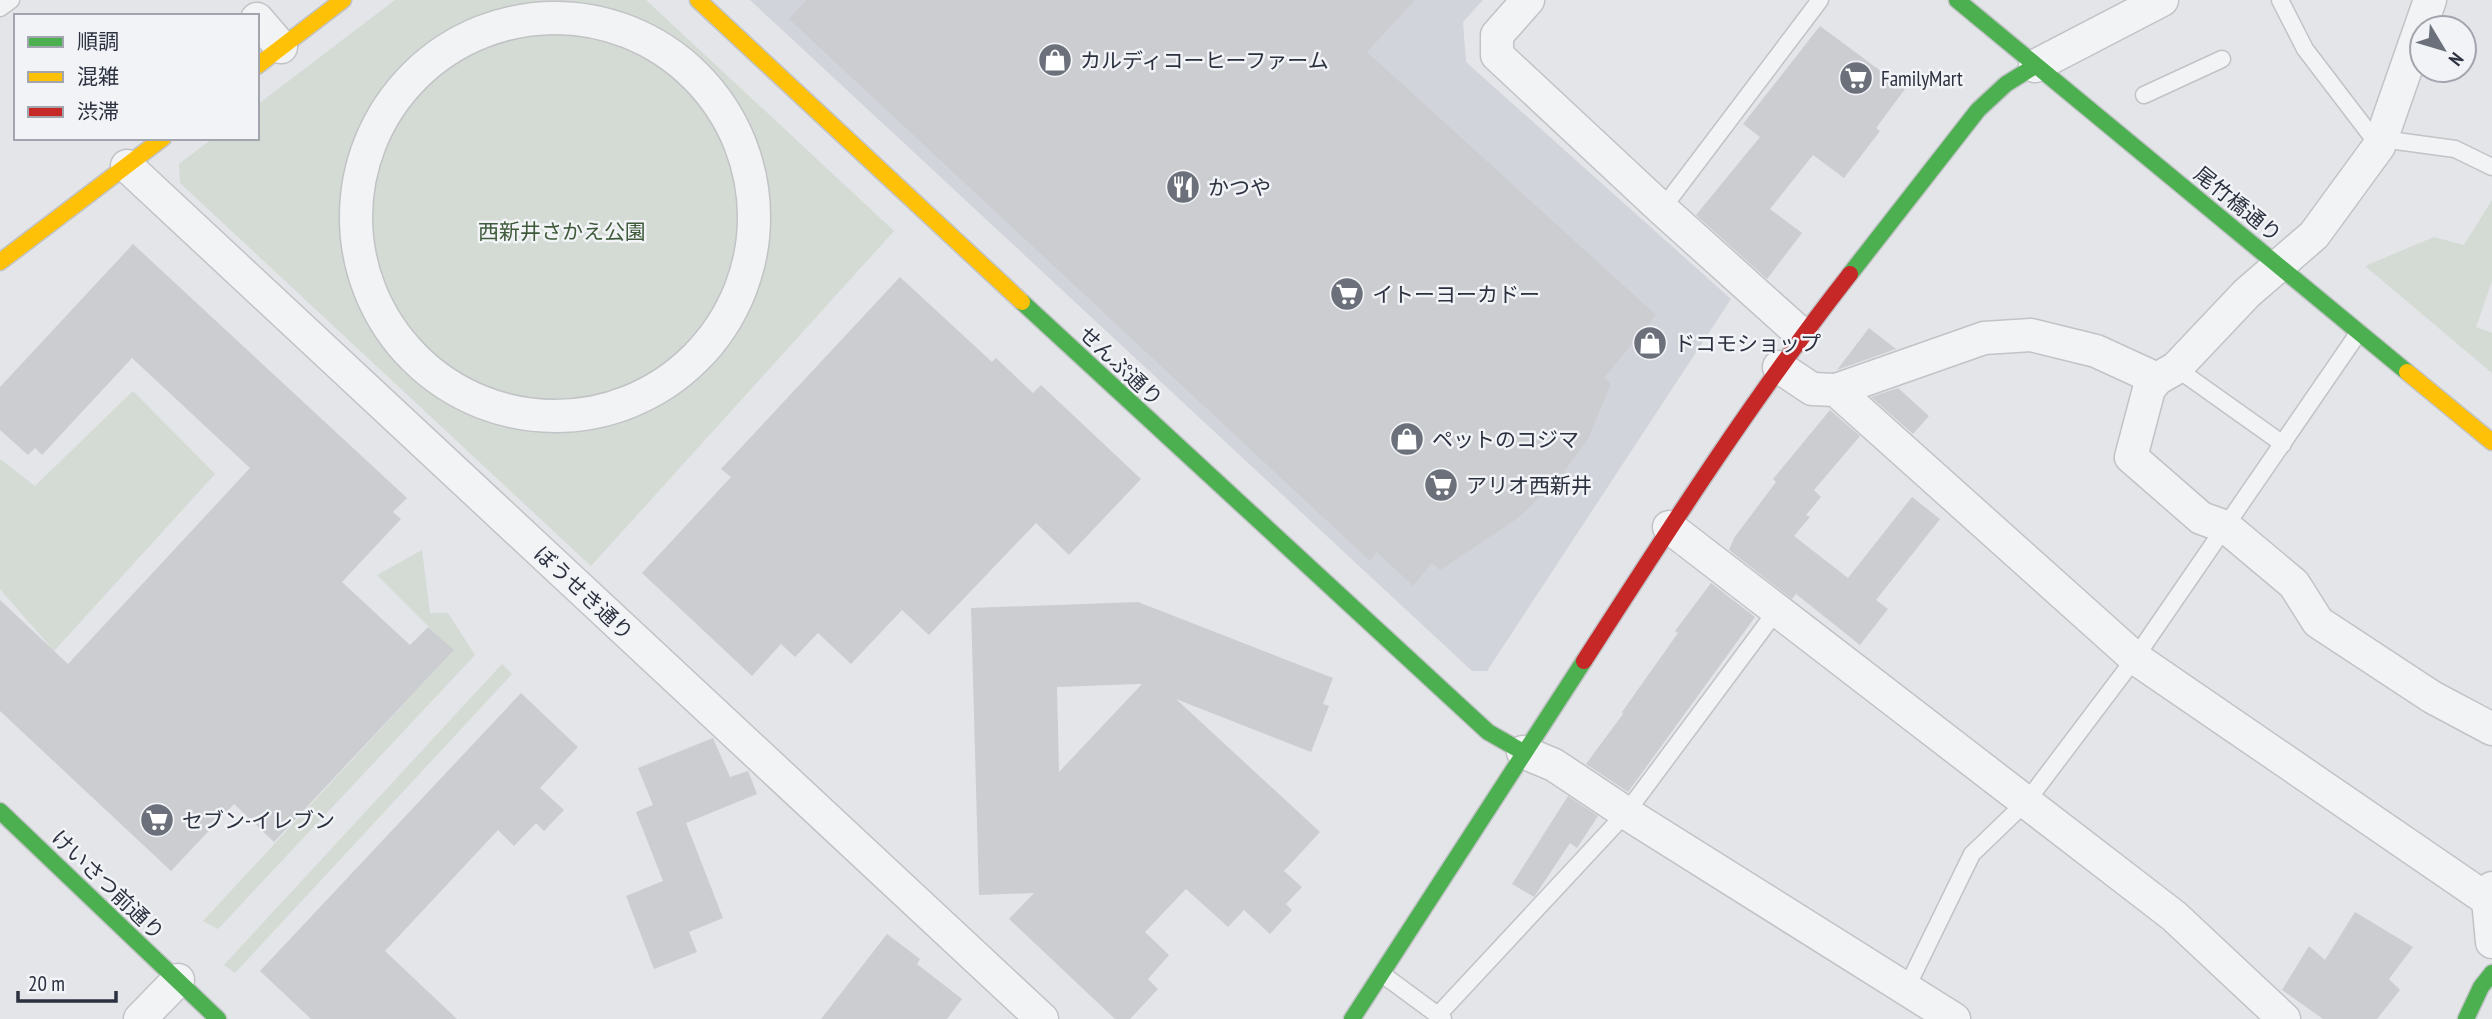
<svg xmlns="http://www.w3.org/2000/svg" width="2492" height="1019" font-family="'PT Sans Narrow','Noto Sans JP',sans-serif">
  <rect width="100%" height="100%" fill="#e3e5e8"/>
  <!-- built -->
  <polygon fill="#d2d4db" points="750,0 1483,0 1463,22 1466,62 1731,299 1487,671 1472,671"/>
  <!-- green -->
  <g fill="#d3dbd4">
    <polygon points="395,0 646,0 894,231 591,566 180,183 179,164 213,138 257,138 257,105"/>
    <polygon points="2492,200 2492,281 2476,327 2492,333 2492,373 2365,266 2434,237 2464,245"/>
    <polygon points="133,391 215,474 54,651 0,589 0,459 35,486"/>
    <polygon points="422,550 430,613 448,613 475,655 218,929 203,921 453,651 377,575"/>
    <polygon points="502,664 512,674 235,973 224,965"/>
  </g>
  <!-- building -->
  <g fill="#cbcdd0" fill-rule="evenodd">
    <polygon points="806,0 1415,0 1367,52 1656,315 1604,378 1611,384 1588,439 1560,477 1518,518 1440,570 1432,563 1413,586 1377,552 1370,561 789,19"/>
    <polygon points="1820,26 1905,89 1876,128 1880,131 1844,178 1813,155 1770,209 1802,233 1767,279 1696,215 1760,137 1743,124"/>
    <polygon points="133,244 407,498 393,512 401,519 342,582 410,645 428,627 454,650 274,842 234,804 171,871 0,711 0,600 68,664 250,468 132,358 42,455 35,448 28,455 0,430 0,387"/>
    <polygon points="900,277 992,362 996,358 1033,393 1041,385 1141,479 1069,555 1036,523 929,635 902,610 851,664 818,633 795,657 781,644 752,676 642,573 731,477 721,469"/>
    <polygon points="1869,328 1896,349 1837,370"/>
    <polygon points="1898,388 1929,416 1913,434 1871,397"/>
    <polygon points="1830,410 1860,436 1814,490 1821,497 1806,515 1810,517 1794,536 1848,578 1912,497 1940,519 1876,600 1888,609 1860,645 1796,594 1792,599 1729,550 1734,538 1776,482 1773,479"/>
    <polygon points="1711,583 1755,617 1628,792 1586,764 1623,714 1622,712 1678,633 1675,631"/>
    <path d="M1138 602 1333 678 1323 704 1329 706 1311 752 1176 699 1320 832 1284 871 1302 887 1286 904 1292 910 1270 934 1244 910 1228 927 1186 889 1145 932 1169 955 1148 979 1158 989 1130 1019H1115L1009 919 1034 893 979 895 971 608ZM1138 684H1142L1059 772 1057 687Z"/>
    <polygon points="521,693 578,747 540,788 564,810 544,831 536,823 514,846 498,830 385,951 457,1019 311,1019 260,971"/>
    <polygon points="713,738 730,777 748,771 757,794 686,823 723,918 689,932 697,952 654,969 626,896 663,881 636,812 653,805 638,768"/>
    <polygon points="1568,796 1598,816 1577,848 1570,843 1534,897 1512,884"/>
    <polygon points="2355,912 2413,947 2389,979 2400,990 2377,1019 2323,1019 2282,990 2309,946 2325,960"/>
    <polygon points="887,934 920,959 917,964 962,999 947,1019 821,1019"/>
  </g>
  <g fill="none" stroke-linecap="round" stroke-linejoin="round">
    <!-- lane casing -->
    <g stroke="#c1c3c6" stroke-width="19">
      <g id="lane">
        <polyline points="2280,0 2305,49 2379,146"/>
        <polyline points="0,8 11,0"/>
        <polyline points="2144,95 2222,59"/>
        <polyline points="2382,139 2455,149 2492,167"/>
        <polyline points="1662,209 1820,0"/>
        <polyline points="2176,368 2283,444"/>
        <polyline points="1382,974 1443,1019"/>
        <polyline points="1906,989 1972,854 2027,801 2135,658 2359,332"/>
        <polyline points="1438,1015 1626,813 1777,610"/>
      </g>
    </g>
    <!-- street casing -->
    <g stroke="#c1c3c6" stroke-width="35">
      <g id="street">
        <polyline points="1528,0 1497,35 1497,55 1662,209 1802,335"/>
        <polyline points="2430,0 2379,146 2314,235 2247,293 2176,368 2157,379 2149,389 2131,457 2201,518 2226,527 2294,584 2318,622 2432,697 2492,729"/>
        <circle cx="555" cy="217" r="199"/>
        <polyline points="257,19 281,47"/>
        <polyline points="2035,66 2162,0"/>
        <polyline points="127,166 1042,1019"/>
        <polyline points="1779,367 1812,389 1836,390 2135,658 2488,900"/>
        <polyline points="1836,390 1984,338 2031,335 2096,351 2157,379"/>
        <polyline points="1669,527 2174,916 2284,1019"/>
        <polyline points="1523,752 1554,765 1626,813 1954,1019"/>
        <polyline points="2492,888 2488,900 2492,942"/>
        <polyline points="140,1019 178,980"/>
      </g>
    </g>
    <!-- fast casing -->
    <g stroke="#c1c3c6" stroke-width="19">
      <g id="fast">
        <polyline points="1957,0 2407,372"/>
        <polyline points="1850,274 1978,110 2006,84 2035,66"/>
        <polyline points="1022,302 1488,732 1523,752"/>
        <polyline points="0,811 218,1019"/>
        <polyline points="1352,1019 1584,661"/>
        <polyline points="2466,1019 2481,987 2492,973"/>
      </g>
    </g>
    <!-- slow casing -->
    <g stroke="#c1c3c6" stroke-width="19">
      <g id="slow">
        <polyline points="698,0 1022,302"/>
        <polyline points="257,66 343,0"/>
        <polyline points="0,262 163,138"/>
        <polyline points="2407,372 2492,442"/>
      </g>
    </g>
    <!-- jam casing -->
    <g stroke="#c1c3c6" stroke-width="19">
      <path id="jam" d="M1584 661C1669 529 1753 398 1850 274"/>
    </g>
    <!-- lane -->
    <use href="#lane" stroke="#f2f3f4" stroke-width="16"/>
    <!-- street -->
    <use href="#street" stroke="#f2f3f4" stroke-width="32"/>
    <!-- fast -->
    <use href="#fast" stroke="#4caf50" stroke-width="16"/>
    <!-- slow -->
    <use href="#slow" stroke="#ffc107" stroke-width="16"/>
    <!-- jam -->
    <use href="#jam" stroke="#c62828" stroke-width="16"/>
  </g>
  <!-- icons -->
  <defs>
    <g id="shop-disc" transform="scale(1.75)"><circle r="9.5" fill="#6b707a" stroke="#f1f3f6"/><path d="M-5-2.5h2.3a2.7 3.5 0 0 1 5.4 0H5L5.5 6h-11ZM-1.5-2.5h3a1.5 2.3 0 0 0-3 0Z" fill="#fff"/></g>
    <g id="supermarket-disc" transform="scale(1.75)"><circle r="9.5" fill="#6b707a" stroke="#f1f3f6"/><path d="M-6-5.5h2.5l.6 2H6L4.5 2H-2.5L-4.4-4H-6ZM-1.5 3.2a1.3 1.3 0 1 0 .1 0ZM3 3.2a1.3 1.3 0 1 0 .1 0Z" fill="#fff"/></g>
    <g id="restaurant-disc" transform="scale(1.75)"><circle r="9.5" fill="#6b707a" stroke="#f1f3f6"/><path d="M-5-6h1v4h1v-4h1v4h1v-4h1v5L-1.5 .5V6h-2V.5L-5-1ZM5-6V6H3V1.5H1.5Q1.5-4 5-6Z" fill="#fff"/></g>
  </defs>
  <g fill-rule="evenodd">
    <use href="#shop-disc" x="1055" y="60"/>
    <use href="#supermarket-disc" x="1856" y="78"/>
    <use href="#restaurant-disc" x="1183" y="187"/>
    <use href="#supermarket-disc" x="1347" y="294"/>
    <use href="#shop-disc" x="1650" y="343"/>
    <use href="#shop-disc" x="1407" y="439"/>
    <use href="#supermarket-disc" x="1441" y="485"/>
    <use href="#supermarket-disc" x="157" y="820"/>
  </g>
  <g text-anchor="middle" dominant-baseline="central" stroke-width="5" stroke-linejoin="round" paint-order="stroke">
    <!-- poi labels -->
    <g font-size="21" fill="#2b313f" stroke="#f1f3f6" text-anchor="start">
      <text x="1080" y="60">カルディコーヒーファーム</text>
      <text x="1881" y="78">FamilyMart</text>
      <text x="1208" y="187">かつや</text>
      <text x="1372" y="294">イトーヨーカドー</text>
      <text x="1674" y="343">ドコモショップ</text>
      <text x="1432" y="439">ペットのコジマ</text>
      <text x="1466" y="485">アリオ西新井</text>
      <text x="182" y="820">セブン-イレブン</text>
    </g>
    <!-- street labels -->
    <g font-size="21" fill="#2b313f" stroke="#f1f3f6">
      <text transform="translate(2238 204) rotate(39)">尾竹橋通り</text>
      <text transform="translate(1121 366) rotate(43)">せんぷ通り</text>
      <text transform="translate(584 593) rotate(43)">ぼうせき通り</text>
      <text transform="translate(108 885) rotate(44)">けいさつ前通り</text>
    </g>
    <!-- park labels -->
    <g font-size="21" fill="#3e5a3a" stroke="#f1f3f6">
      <text x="562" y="231">西新井さかえ公園</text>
    </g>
  </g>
  <!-- legend -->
  <rect x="14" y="14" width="245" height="126" fill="#f1f3f6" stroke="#a2a5ad" stroke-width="2"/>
  <rect x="28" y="37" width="35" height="10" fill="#4caf50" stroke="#a2a5ad" stroke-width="2"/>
  <text x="77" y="49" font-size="21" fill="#2b313f">順調</text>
  <rect x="28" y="72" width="35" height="10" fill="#ffc107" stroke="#a2a5ad" stroke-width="2"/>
  <text x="77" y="84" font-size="21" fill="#2b313f">混雑</text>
  <rect x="28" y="107" width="35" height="10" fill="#c62828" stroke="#a2a5ad" stroke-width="2"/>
  <text x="77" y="119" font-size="21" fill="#2b313f">渋滞</text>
  <!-- north arrow -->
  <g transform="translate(2443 49) rotate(128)"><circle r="33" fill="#f1f3f6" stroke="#a2a5ad" stroke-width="2"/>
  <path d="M0-5L12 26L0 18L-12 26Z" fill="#6b707a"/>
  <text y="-10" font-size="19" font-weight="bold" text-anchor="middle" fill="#2b313f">N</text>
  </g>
  <!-- scale -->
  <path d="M18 991v10h98v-10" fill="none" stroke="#2b313f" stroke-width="3.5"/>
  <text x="28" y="991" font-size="21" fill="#2b313f" stroke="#f1f3f6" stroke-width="5" paint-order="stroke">20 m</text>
</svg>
